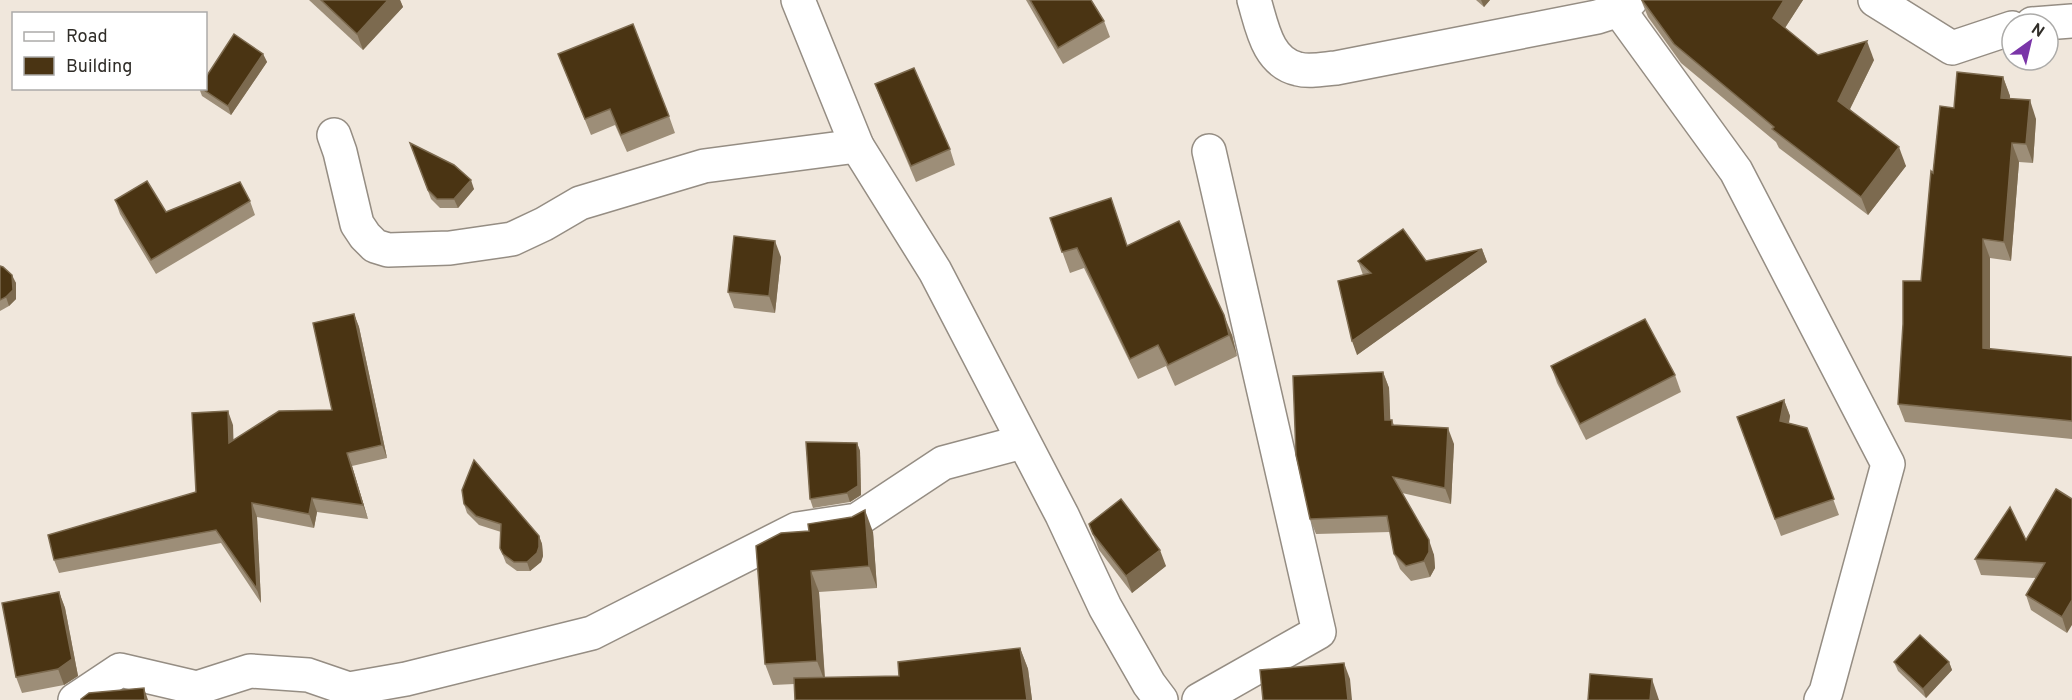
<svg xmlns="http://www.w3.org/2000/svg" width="2072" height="700" font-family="Overpass,sans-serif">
  <rect width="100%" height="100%" fill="#f0e7dc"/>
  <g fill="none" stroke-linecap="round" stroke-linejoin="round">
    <!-- minor casing -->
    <g stroke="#958d83" stroke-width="36">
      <g id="minor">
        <polyline points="798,0 857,146 935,271 1062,515 1105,607 1149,684 1161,700"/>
        <path d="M1254 0C1262 26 1267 62 1298 69 1309 72 1324 69 1336 68L1597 17 1619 10 1631 0"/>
        <polyline points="1875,0 1952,48 2012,28"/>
        <polyline points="1619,10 1736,171 1888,464 1826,692 1821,700"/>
        <polyline points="2032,24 2072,21"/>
        <polyline points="334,135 340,152 357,224 365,236 375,246 388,250 450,248 512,239 544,224 580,203 704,166 857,146"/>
        <polyline points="75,700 120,670 197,688 250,671 308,675 349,689 406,679 592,633 797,529 857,520 943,463 1022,442"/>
        <polyline points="1199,700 1319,632 1209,151"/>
      </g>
    </g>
    <!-- minor -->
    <use href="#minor" stroke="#fff" stroke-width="33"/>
  </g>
  <!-- wall -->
  <g fill="#9d8e78">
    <polygon points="309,0 400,0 403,7 363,50"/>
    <polygon points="1026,0 1091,0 1104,21 1110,37 1063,64"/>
    <polygon points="1476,0 1490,0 1484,7"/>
    <polygon points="1641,0 1803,0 1785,28 1818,55 1874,60 1850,109 1906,166 1868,215 1779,148 1776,142 1681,63 1648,17"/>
    <polygon points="263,54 267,62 231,115 202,96 199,88 206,88"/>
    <polygon points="558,54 669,116 675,133 627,152 615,125 591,135"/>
    <polygon points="2003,77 2010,96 2010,99 2036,119 2033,163 2019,162 2011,261 1990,258 1990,349 2072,357 2072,439 1905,422 1898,404 1921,281 1933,173 1954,108"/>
    <polygon points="875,84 950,149 955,165 916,182 881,100"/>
    <polygon points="410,143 474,189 458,208 440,208 431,199"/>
    <polygon points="1111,198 1127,246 1232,335 1237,356 1175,386 1166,366 1138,379 1084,268 1070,273 1050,218"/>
    <polygon points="115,200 166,212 250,201 255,215 156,274 120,214"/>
    <polygon points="1482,249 1487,262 1357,355 1363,275 1358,261 1426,261"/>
    <polygon points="781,257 775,313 734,308 728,292"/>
    <polygon points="0,266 16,283 16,299 9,306 0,311"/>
    <polygon points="354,314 359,327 387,458 352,466 368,519 317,512 314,528 257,517 261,603 221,543 59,573 54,560 196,492 233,425 233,440 332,410"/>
    <polygon points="1551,366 1675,375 1681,392 1586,440 1557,383"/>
    <polygon points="1383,372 1389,388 1390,420 1392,420 1394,425 1454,444 1451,504 1402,493 1434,555 1435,568 1430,577 1411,581 1400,569 1394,554 1390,532 1316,534 1310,519"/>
    <polygon points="1784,400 1790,416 1789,423 1807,428 1839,515 1781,536 1737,417"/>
    <polygon points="857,443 860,451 861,495 850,502 813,508 810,499"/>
    <polygon points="2056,489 2067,633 2031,610 2026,595 2036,578 1981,575 1975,559 2026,540"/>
    <polygon points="464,504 539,536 542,544 543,556 541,562 530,571 517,571 506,563 500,548 501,532 479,525 467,513"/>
    <polygon points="1089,524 1166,566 1132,593 1099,550"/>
    <polygon points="873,532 877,588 819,592 825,678 899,676 1020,648 1028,669 1032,700 795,700 794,684 773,685 765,664 756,546"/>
    <polygon points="59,592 65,608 78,676 64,685 22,693 16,677"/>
    <polygon points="1894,662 1949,662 1952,670 1926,698 1898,671"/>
  </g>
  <!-- shaded-wall -->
  <g fill="#7c6a4f">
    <polygon points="388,0 400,0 403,7 363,50 357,34"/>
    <polygon points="1481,0 1490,0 1484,7"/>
    <polygon points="1784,0 1803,0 1779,37 1773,18"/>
    <polygon points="1867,41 1874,60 1845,119 1838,101"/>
    <polygon points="263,54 267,62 231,115 228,106"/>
    <polygon points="2003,77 2010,96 2008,117 2001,98"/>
    <polygon points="2030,100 2036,119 2033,163 2026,144"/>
    <polygon points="2012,143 2019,162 2011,261 2004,242"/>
    <polygon points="1899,147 1906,166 1868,215 1861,197"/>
    <polygon points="471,180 474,189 458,208 454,199"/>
    <polygon points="1983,239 1990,258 1990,367 1983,348"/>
    <polygon points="775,241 781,257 775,313 769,296"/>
    <polygon points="1482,249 1487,262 1357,355 1352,341"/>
    <polygon points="12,275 16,283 16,299 9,306 6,297"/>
    <polygon points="354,314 359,327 387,458 382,445"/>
    <polygon points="1224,315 1232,335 1237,356 1229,335"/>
    <polygon points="1383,372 1389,388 1391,436 1385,420"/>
    <polygon points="1784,400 1790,416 1786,437 1780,421"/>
    <polygon points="228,411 233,425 234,457 229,443"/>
    <polygon points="1448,428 1454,444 1451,504 1445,488"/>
    <polygon points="857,443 860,451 861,495 850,502 847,493"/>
    <polygon points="347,453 352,466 368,519 363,505"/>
    <polygon points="312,498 317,512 314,528 309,514"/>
    <polygon points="252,503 257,517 261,603 257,589"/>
    <polygon points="865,510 873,532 877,588 869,566"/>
    <polygon points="539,536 542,544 543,556 541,562 530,571 527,562"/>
    <polygon points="1429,540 1434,555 1435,568 1430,577 1424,561"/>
    <polygon points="1160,550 1166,566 1132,593 1126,576"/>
    <polygon points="811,571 819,592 825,682 817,661"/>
    <polygon points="59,592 65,608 78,676 64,685 58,669"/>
    <polygon points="2072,600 2072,625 2067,633 2062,617"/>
    <polygon points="1020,648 1028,669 1032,700 1027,700"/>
    <polygon points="1949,662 1952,670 1926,698 1923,689"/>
    <polygon points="1344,663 1350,679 1352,700 1348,700"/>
    <polygon points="1652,679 1659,700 1650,700"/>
    <polygon points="144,688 148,700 145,700"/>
  </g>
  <!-- building -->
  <g fill="#4a3413" stroke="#7c6a4f" stroke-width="1.5">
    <polygon points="321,0 388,0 357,34"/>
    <polygon points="1030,0 1091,0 1104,21 1058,48"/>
    <polygon points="1642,0 1784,0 1773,18 1818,55 1867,41 1838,101 1899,147 1861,197 1772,129 1774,127 1674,44"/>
    <polygon points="633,24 669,116 621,135 610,109 585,119 558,54"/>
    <polygon points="234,34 263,54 228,106 201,88 206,88 206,77"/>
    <polygon points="914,68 950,149 911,166 875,84"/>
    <polygon points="1957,72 2003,77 2001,98 2030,100 2026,144 2012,143 2004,242 1983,239 1983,348 2072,357 2072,421 1898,404 1903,324 1903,281 1921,281 1931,171 1933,173 1940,106 1954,108"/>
    <polygon points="410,143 454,165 471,180 454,199 437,199 428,190"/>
    <polygon points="147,181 166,212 240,182 250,201 151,260 115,200"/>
    <polygon points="1111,198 1127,246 1179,221 1224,315 1229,335 1168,365 1158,345 1130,359 1077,248 1062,252 1050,218"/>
    <polygon points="1403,229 1426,261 1482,249 1352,341 1338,281 1371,273 1358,261"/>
    <polygon points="734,236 775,241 769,296 728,292"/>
    <polygon points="0,266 3,267 12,275 13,290 6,297 0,300"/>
    <polygon points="354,314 382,445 347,453 363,505 312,498 309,514 252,503 257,589 216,530 54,560 48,535 196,492 192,413 228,411 229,443 279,411 332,410 313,323"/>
    <polygon points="1645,319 1675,375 1580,424 1551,366"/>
    <polygon points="1383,372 1385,420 1392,420 1392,425 1448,428 1445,488 1393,477 1429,540 1429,552 1424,561 1406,566 1394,554 1387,516 1310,519 1296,455 1293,376"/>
    <polygon points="1784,400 1780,421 1807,428 1834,499 1775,519 1737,417"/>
    <polygon points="806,442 857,443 858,486 847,493 810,499"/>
    <polygon points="474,460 539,536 539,547 537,553 527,562 514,562 503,554 500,548 501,524 476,516 464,504 462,490"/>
    <polygon points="2056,489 2072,499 2072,600 2062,617 2026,595 2045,563 1975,559 2010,507 2026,540"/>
    <polygon points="1121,499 1160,550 1126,576 1093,534 1089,524"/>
    <polygon points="865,510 869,566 811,571 817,661 765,664 756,546 781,533 809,531 808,524 852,517"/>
    <polygon points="59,592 72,659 58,669 16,677 2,603"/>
    <polygon points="1920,635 1949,662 1923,689 1894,662"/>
    <polygon points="1020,648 1027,700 795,700 794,678 899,676 898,662"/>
    <polygon points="1344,663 1348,700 1263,700 1260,670"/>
    <polygon points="1590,674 1652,679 1650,700 1588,700"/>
    <polygon points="144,688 145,700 81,700 81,699 89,693"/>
  </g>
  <!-- legend -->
  <rect x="12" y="12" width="195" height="78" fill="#ffffff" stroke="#acaba9" stroke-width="1.5"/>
  <rect x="24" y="32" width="30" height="9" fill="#ffffff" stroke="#acaba9" stroke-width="1.5"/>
  <text x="66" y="42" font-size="18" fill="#302d28">Road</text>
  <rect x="24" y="57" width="30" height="18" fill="#4a3413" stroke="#acaba9" stroke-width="1.5"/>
  <text x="66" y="72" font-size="18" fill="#302d28">Building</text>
  <!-- north arrow -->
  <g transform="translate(2030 42) rotate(34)"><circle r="28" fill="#ffffff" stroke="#acaba9" stroke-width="1.5"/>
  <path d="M0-4.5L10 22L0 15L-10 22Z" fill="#7a35a8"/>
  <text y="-9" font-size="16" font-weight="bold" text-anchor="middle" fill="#302d28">N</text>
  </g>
</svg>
